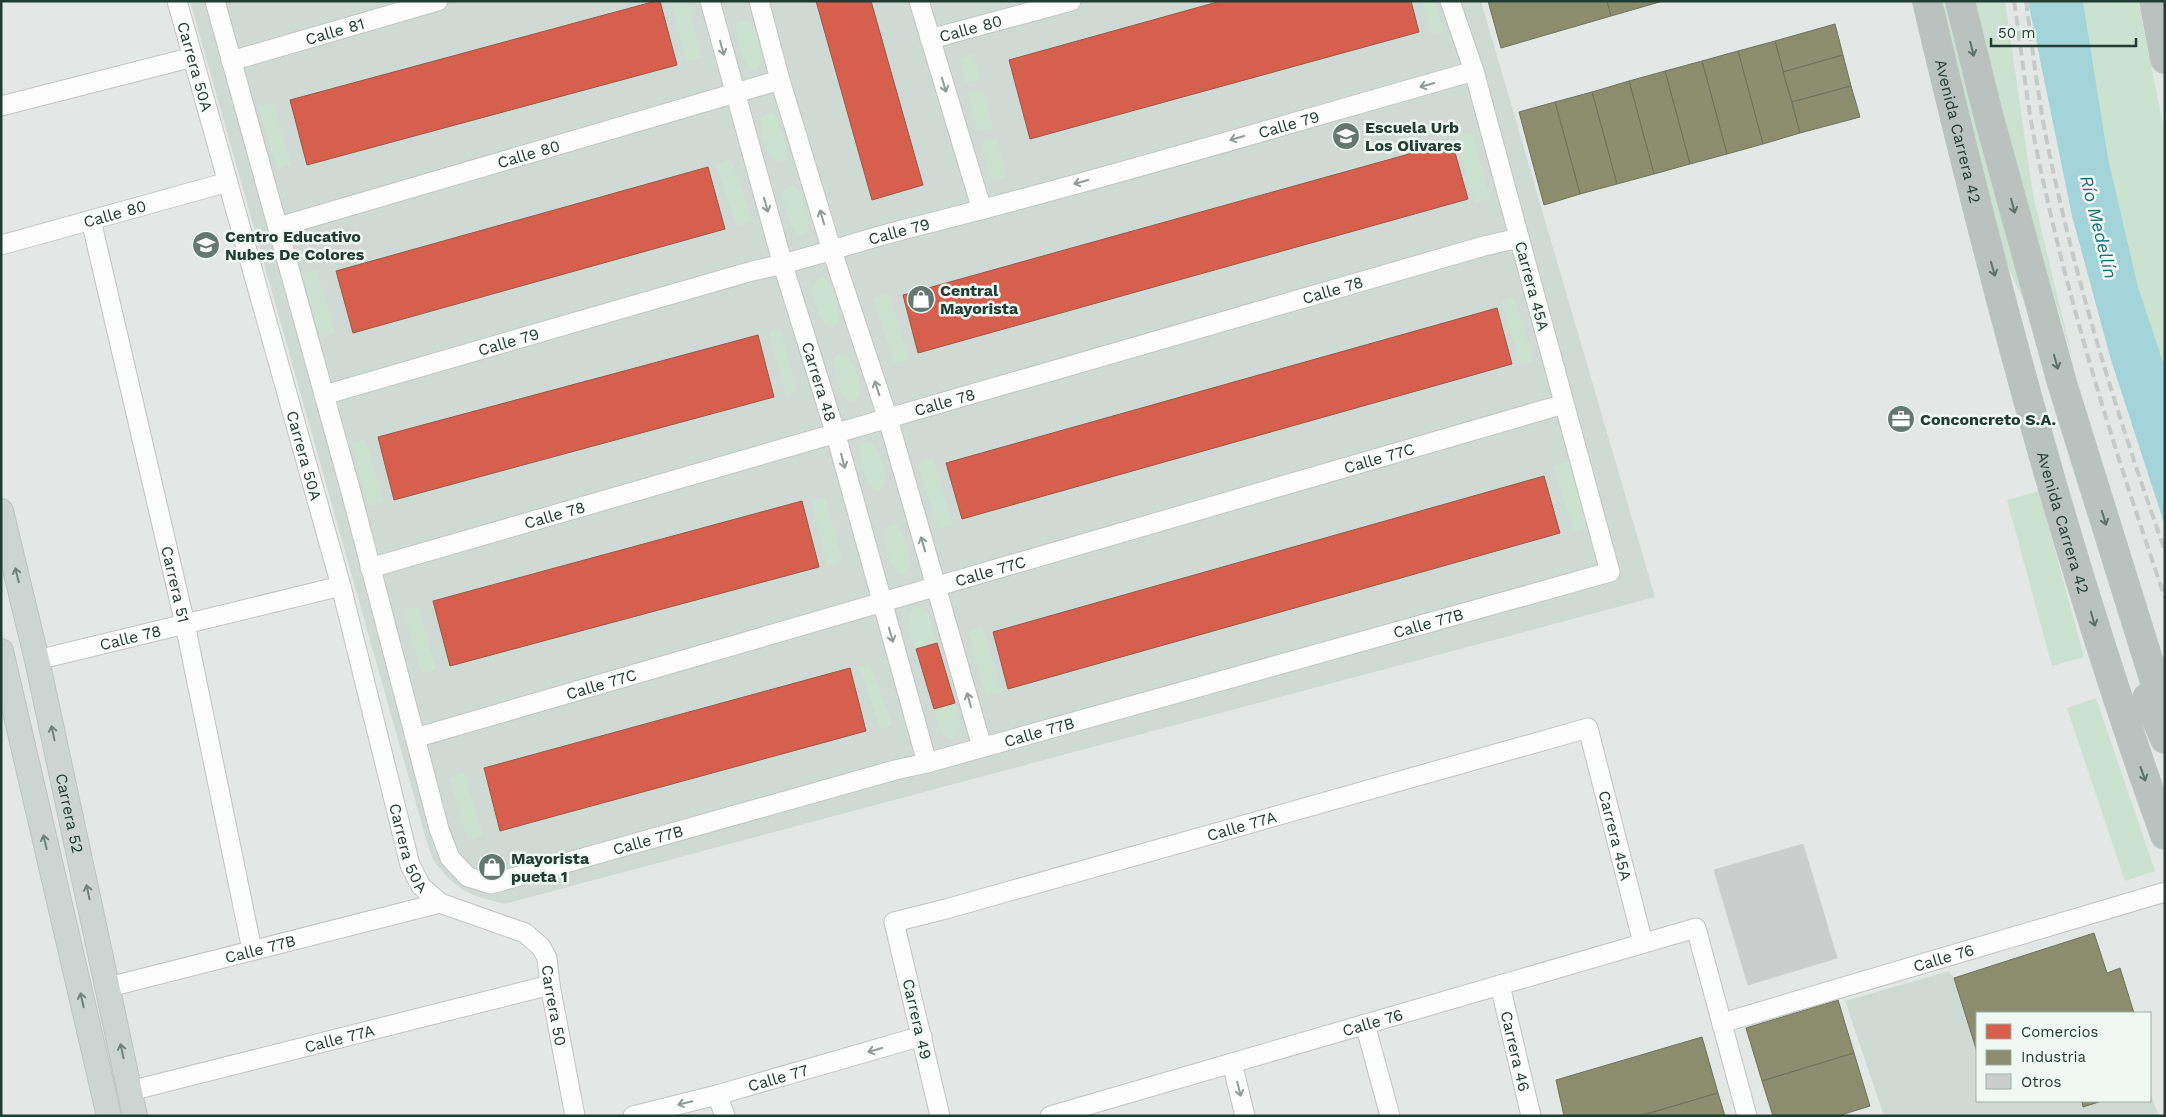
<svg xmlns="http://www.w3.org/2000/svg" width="2166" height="1117" font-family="'Work Sans',sans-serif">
  <rect width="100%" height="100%" fill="#e3e8e6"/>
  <!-- built -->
  <g fill="#d0dad5">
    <polygon points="190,1 1481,1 1655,597 504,904 479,897 463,890 448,878 433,860 426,839"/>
    <polygon points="1949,971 1954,978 1977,1052 1977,1101 2082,1101 2084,1107 2102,1101 2150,1101 2150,1093 2159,1116 1884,1116 1845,1001"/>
  </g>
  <!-- green -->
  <g fill="#cbe2d1">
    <polygon points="671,1 687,1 701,58 686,61"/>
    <polygon points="1422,1 1435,1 1443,31 1432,34"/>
    <path d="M1941 1H1949C1972 105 1998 208 2028 310L2004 259 1977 158Z"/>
    <polygon points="1973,1 2005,1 2033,195 2074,365 2014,156"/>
    <polygon points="2083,1 2138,1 2165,134 2165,368 2138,287 2108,158"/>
    <path d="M742 21H748C755 26 763 51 762 61 761 65 758 67 755 70 741 66 737 38 736 25Z"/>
    <polygon points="974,54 980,80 966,83 960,58"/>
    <polygon points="983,90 993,128 978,131 968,94"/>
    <polygon points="273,102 291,165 277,169 258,107"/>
    <path d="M772 113C779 119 788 144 786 154 786 158 782 160 779 162 765 158 760 131 761 118L766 114Z"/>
    <polygon points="1471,133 1490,198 1475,203 1456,138"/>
    <polygon points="997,139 1006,177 991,181 982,143"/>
    <polygon points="731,159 752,220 737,226 716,164"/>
    <path d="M794 186C802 192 810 217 809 227 808 231 805 233 801 235 788 231 784 204 783 191L788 187Z"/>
    <polygon points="316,270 335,332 320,337 302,274"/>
    <path d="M825 278C832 284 840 309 839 319 839 323 835 325 832 328 818 323 813 296 814 283L819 279Z"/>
    <polygon points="889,294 909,359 894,363 874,298"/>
    <polygon points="1514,297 1534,361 1521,365 1501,301"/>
    <polygon points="780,329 797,392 786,395 769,332"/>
    <path d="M845 353C853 359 861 384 860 394 859 398 856 400 852 402 839 398 834 371 834 358L839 354Z"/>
    <polygon points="365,439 384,502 369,506 351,443"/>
    <path d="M865 442H871C878 447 887 473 885 482 884 487 881 489 878 491 864 487 860 459 859 446Z"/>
    <polygon points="933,459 953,525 938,529 918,464"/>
    <polygon points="1569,461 1588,527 1574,531 1554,466"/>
    <polygon points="2039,491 2084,657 2052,666 2007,500"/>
    <polygon points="825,497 842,560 827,565 811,501"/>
    <path d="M896 525C903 531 911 557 910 566 909 571 906 572 902 575 889 570 885 543 885 530L890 526Z"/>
    <polygon points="418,606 436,669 422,673 403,610"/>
    <path d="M915 608H921L928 614 937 643 916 649C912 635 902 619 915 608Z"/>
    <polygon points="982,627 1002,692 987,697 968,632"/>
    <polygon points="870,663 892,725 881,729 859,667"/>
    <polygon points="2096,698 2155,871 2125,881 2067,708"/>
    <path d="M955 703 960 721 959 734 952 739C939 735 938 721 934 709Z"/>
    <polygon points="464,773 483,836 468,841 450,778"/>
  </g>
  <!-- water -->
  <polygon fill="#a2d4d9" points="2028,1 2083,1 2108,158 2138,287 2165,368 2165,526 2111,360 2072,216"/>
  <!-- shops -->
  <g fill="#d6604d" stroke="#9f5545">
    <polygon points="656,1 660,1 677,65 307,165 290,100"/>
    <polygon points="816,1 871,1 923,185 872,200"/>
    <polygon points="1221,1 1411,1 1419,32 1030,139 1009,60"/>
    <polygon points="1452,142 1468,199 918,353 903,295"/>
    <polygon points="708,167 725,229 353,333 336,271"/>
    <polygon points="1497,308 1512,364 962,519 946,463"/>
    <polygon points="758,335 774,397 394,500 378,437"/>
    <polygon points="1544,476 1560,533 1008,689 993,632"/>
    <polygon points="802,501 819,567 450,666 433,601"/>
    <polygon points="937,643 955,703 934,709 916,649"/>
    <polygon points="850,668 866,731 500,831 484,768"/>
  </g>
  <!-- industry -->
  <g fill="#8c8c6e" stroke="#6c745c">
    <polygon points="1488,1 1607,1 1611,16 1501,48"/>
    <polygon points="1607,1 1663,1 1611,16"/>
    <polygon points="1835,24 1843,55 1783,72 1775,41"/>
    <polygon points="1775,41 1800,133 1763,144 1738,51"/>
    <polygon points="1738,51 1763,144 1727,154 1702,61"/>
    <polygon points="1843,55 1851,86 1792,102 1783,72"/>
    <polygon points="1702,61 1727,154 1690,164 1665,71"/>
    <polygon points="1665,71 1690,164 1654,174 1629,81"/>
    <polygon points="1629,81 1654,174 1617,184 1592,92"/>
    <polygon points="1851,86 1860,117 1800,133 1792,102"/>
    <polygon points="1592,92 1617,184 1580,194 1555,102"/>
    <polygon points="1555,102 1580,194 1544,205 1519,112"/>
    <polygon points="2094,933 2107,973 2120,968 2134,1013 1977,1013 1977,1052 1954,978"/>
    <polygon points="1838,1000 1854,1053 1762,1081 1746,1028"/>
    <polygon points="1702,1037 1718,1093 1640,1116 1564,1116 1556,1080"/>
    <polygon points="1854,1053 1870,1106 1838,1116 1773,1116 1762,1081"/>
    <polygon points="1718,1093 1725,1116 1640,1116"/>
    <polygon points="2082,1101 2102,1101 2083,1107"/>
  </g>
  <!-- building -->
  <polygon fill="#cacfcd" stroke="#cbd1cf" points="1803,844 1837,958 1748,985 1714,870"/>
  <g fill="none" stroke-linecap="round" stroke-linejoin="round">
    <!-- minor casing -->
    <g stroke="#c0c5c3" stroke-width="21">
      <g id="minor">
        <path id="s1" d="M177 1 341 586 410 865 421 886 440 903 525 933 541 947 547 958 550 985 575 1116"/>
        <path id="s2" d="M215 1 351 492 439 829 450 858 468 877 491 884 895 770 927 763 1610 572 1474 71 1450 1"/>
        <path id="s3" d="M710 1 783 265 836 435 927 763"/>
        <polyline points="759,1 780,80 832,251 888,419 982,747"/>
        <polyline points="919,1 982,210"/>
        <path id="s4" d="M930 39 1071 1"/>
        <path id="s5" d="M231 61 438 1"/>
        <polyline points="1,106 193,57"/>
        <path id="s6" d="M91 220 185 624 252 950"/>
        <path id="s7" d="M278 227 780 80"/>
        <path id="s8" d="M1 245 228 182"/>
        <path id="s9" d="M324 395 752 271C803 261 851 243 902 230 1094 182 1284 125 1474 71"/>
        <path id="s10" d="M370 568 1484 246 1519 238"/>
        <path id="s11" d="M37 660 341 586"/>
        <path id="s12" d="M415 738 1564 404"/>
        <path id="s13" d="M1500 985 1531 1116"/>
        <path id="s14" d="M109 987 440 903"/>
        <path id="s15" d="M1722 1023 2165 892"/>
        <polyline points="1365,1024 1390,1116"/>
        <polyline points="1232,1063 1245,1116"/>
        <path id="s16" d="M130 1091 550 985"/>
        <polyline points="717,1095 725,1116"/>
        <path id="s17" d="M633 1116 717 1095 922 1036"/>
        <path id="s18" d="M940 1116 894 922 946 909 1588 728 1643 943"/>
        <path id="s19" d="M1050 1116 1696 928 1747 1116"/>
      </g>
    </g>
    <!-- major casing -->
    <g stroke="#bbc5c2" stroke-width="26">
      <g id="major">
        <path id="s20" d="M1 511 37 660 135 1116"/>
        <polyline points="1,651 109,1116"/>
      </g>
    </g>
    <!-- highway casing -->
    <g stroke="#bbc5c2" stroke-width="30">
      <g id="highway">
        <path id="s21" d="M1927 1C1993 281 2067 564 2165 835"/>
        <polyline points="1960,1 1988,114 2062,383 2165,714"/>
        <polyline points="2154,1 2165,59"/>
        <polyline points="2147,698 2165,739"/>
      </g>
    </g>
    <!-- minor -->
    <use href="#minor" stroke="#fbfcfb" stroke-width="19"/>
    <!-- major -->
    <use href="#major" stroke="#cdd5d2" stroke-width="24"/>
    <!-- highway -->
    <use href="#highway" stroke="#b9c2bf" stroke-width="28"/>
    <!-- rail -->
    <g stroke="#c6cac9" stroke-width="4" stroke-dasharray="10 5" stroke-linecap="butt">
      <path d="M2014 1C2021 45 2025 89 2033 132 2064 291 2113 446 2165 598"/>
      <path d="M2026 1C2032 45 2037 89 2045 132 2073 274 2117 415 2165 551"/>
    </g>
  </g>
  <!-- one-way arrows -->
  <defs><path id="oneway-shaft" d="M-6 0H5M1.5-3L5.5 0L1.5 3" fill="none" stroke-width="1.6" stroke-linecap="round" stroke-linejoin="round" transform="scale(1.25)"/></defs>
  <g stroke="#8e9c97">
    <use href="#oneway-shaft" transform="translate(722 48) rotate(75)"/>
    <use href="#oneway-shaft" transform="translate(944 85) rotate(73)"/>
    <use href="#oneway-shaft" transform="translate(1427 85) rotate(164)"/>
    <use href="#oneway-shaft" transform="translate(1237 138) rotate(164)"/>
    <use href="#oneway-shaft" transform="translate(1081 182) rotate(164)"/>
    <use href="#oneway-shaft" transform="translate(766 205) rotate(74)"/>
    <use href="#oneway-shaft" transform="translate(822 217) rotate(-107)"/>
    <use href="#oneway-shaft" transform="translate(877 388) rotate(-108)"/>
    <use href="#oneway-shaft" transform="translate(843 461) rotate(75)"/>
    <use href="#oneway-shaft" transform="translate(923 544) rotate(-106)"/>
    <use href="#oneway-shaft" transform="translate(891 635) rotate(74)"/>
    <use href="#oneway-shaft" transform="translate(969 700) rotate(-106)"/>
    <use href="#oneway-shaft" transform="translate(875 1050) rotate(164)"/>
    <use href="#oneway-shaft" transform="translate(1239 1089) rotate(76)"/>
    <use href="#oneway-shaft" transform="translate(685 1103) rotate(167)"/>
  </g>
  <g stroke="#5d726b">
    <use href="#oneway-shaft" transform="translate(1972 49) rotate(76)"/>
    <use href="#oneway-shaft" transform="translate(2013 206) rotate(75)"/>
    <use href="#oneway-shaft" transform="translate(1993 269) rotate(74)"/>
    <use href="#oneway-shaft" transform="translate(2056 362) rotate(74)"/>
    <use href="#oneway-shaft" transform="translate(2104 518) rotate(73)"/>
    <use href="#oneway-shaft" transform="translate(2093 619) rotate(74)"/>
    <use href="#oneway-shaft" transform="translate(2143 774) rotate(70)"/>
  </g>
  <g stroke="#6e817b">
    <use href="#oneway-shaft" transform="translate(17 575) rotate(-104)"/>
    <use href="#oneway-shaft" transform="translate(53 733) rotate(-102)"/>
    <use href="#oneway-shaft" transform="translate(45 842) rotate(-103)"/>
    <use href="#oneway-shaft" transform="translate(88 892) rotate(-102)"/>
    <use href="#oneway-shaft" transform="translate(82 1000) rotate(-103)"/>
    <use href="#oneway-shaft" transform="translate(122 1051) rotate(-102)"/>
  </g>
  <!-- icons -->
  <defs>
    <g id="school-disc" transform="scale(1.4375)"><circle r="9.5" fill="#647872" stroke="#f0f8f4"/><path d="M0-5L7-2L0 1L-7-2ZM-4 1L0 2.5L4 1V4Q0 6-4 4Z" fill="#fff"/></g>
    <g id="shop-disc" transform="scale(1.4375)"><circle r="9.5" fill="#647872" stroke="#f0f8f4"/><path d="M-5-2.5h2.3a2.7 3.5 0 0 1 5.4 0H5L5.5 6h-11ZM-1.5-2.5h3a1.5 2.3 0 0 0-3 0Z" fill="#fff"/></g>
    <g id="office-disc" transform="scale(1.4375)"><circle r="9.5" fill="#647872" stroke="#f0f8f4"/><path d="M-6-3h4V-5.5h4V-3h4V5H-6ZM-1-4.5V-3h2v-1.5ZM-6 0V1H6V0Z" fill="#fff"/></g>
  </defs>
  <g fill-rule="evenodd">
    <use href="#school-disc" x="1346" y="136"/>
    <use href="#school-disc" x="206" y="245"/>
    <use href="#shop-disc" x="921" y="299"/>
    <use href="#office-disc" x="1901" y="419"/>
    <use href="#shop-disc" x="492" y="867"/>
  </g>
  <g text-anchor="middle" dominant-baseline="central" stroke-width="5" stroke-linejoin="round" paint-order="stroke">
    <!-- street labels -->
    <g font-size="16" fill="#203c33" stroke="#f0f8f4">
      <text stroke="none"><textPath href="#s4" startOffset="42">Calle 80</textPath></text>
      <text stroke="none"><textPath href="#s5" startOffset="108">Calle 81</textPath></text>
      <text stroke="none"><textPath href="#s1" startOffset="68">Carrera 50A</textPath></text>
      <text stroke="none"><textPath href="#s9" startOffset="1002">Calle 79</textPath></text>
      <text stroke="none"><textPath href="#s21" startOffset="134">Avenida Carrera 42</textPath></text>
      <text stroke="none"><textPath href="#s7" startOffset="261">Calle 80</textPath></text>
      <text stroke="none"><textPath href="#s8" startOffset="118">Calle 80</textPath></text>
      <text stroke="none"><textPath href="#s9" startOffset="598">Calle 79</textPath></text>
      <text transform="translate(1532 286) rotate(75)">Carrera 45A</text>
      <text stroke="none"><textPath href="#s10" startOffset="1002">Calle 78</textPath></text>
      <text stroke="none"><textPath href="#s9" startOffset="192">Calle 79</textPath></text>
      <text stroke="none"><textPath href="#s3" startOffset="396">Carrera 48</textPath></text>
      <text stroke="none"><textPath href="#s10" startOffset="598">Calle 78</textPath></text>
      <text stroke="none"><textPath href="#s1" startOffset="472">Carrera 50A</textPath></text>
      <text stroke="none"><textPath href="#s12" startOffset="1004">Calle 77C</textPath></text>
      <text stroke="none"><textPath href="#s10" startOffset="192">Calle 78</textPath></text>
      <text stroke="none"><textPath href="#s21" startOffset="539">Avenida Carrera 42</textPath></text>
      <text stroke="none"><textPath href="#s12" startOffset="599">Calle 77C</textPath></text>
      <text stroke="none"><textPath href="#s6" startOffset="374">Carrera 51</textPath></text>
      <text stroke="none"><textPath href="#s2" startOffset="1912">Calle 77B</textPath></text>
      <text stroke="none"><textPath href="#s11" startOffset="96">Calle 78</textPath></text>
      <text stroke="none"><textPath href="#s12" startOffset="194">Calle 77C</textPath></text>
      <text stroke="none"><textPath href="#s2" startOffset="1508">Calle 77B</textPath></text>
      <text stroke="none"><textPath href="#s20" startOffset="310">Carrera 52</textPath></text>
      <text stroke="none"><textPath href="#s18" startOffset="560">Calle 77A</textPath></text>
      <text stroke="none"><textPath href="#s18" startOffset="1031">Carrera 45A</textPath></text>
      <text stroke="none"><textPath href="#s2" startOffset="1102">Calle 77B</textPath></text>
      <text stroke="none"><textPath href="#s1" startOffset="878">Carrera 50A</textPath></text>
      <text stroke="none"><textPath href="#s14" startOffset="156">Calle 77B</textPath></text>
      <text stroke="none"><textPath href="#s15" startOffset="231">Calle 76</textPath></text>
      <text stroke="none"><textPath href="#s1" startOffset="1116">Carrera 50</textPath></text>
      <text transform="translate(917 1019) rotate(77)">Carrera 49</text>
      <text stroke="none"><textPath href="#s19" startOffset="336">Calle 76</textPath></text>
      <text stroke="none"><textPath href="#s16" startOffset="216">Calle 77A</textPath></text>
      <text stroke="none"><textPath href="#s13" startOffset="68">Carrera 46</textPath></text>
      <text stroke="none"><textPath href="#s17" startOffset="150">Calle 77</textPath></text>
    </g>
    <!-- poi labels -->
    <g font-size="16" font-weight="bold" fill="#203c33" stroke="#f0f8f4" text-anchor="start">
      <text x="1365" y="127">Escuela Urb<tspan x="1365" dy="18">Los Olivares</tspan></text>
      <text x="225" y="236">Centro Educativo<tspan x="225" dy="18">Nubes De Colores</tspan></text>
      <text x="940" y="290">Central<tspan x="940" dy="18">Mayorista</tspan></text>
      <text x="1920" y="419">Conconcreto S.A.</text>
      <text x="511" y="858">Mayorista<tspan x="511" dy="18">pueta 1</tspan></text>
    </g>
    <!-- water labels -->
    <g font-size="18" font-style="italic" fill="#18707a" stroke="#f0f8f4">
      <text transform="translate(2099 227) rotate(76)">Río Medellín</text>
    </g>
  </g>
  <!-- border -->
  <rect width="2166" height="1117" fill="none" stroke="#203c33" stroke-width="5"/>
  <!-- legend -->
  <rect x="1976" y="1012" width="175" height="90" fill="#f0f8f4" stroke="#9dada7"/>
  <rect x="1986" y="1024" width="25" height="15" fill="#d6604d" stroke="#9dada7"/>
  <text x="2021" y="1037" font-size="15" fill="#203c33">Comercios</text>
  <rect x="1986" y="1050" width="25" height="15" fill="#8c8c6e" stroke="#9dada7"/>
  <text x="2021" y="1062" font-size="15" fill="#203c33">Industria</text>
  <rect x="1986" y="1074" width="25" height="15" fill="#cacfcd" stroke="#9dada7"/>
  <text x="2021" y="1087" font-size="15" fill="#203c33">Otros</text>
  <!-- scale -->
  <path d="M1991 38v8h145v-8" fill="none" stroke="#203c33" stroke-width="2.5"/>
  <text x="1998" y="38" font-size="15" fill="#203c33" stroke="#f0f8f4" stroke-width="4" paint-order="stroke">50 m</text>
</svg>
